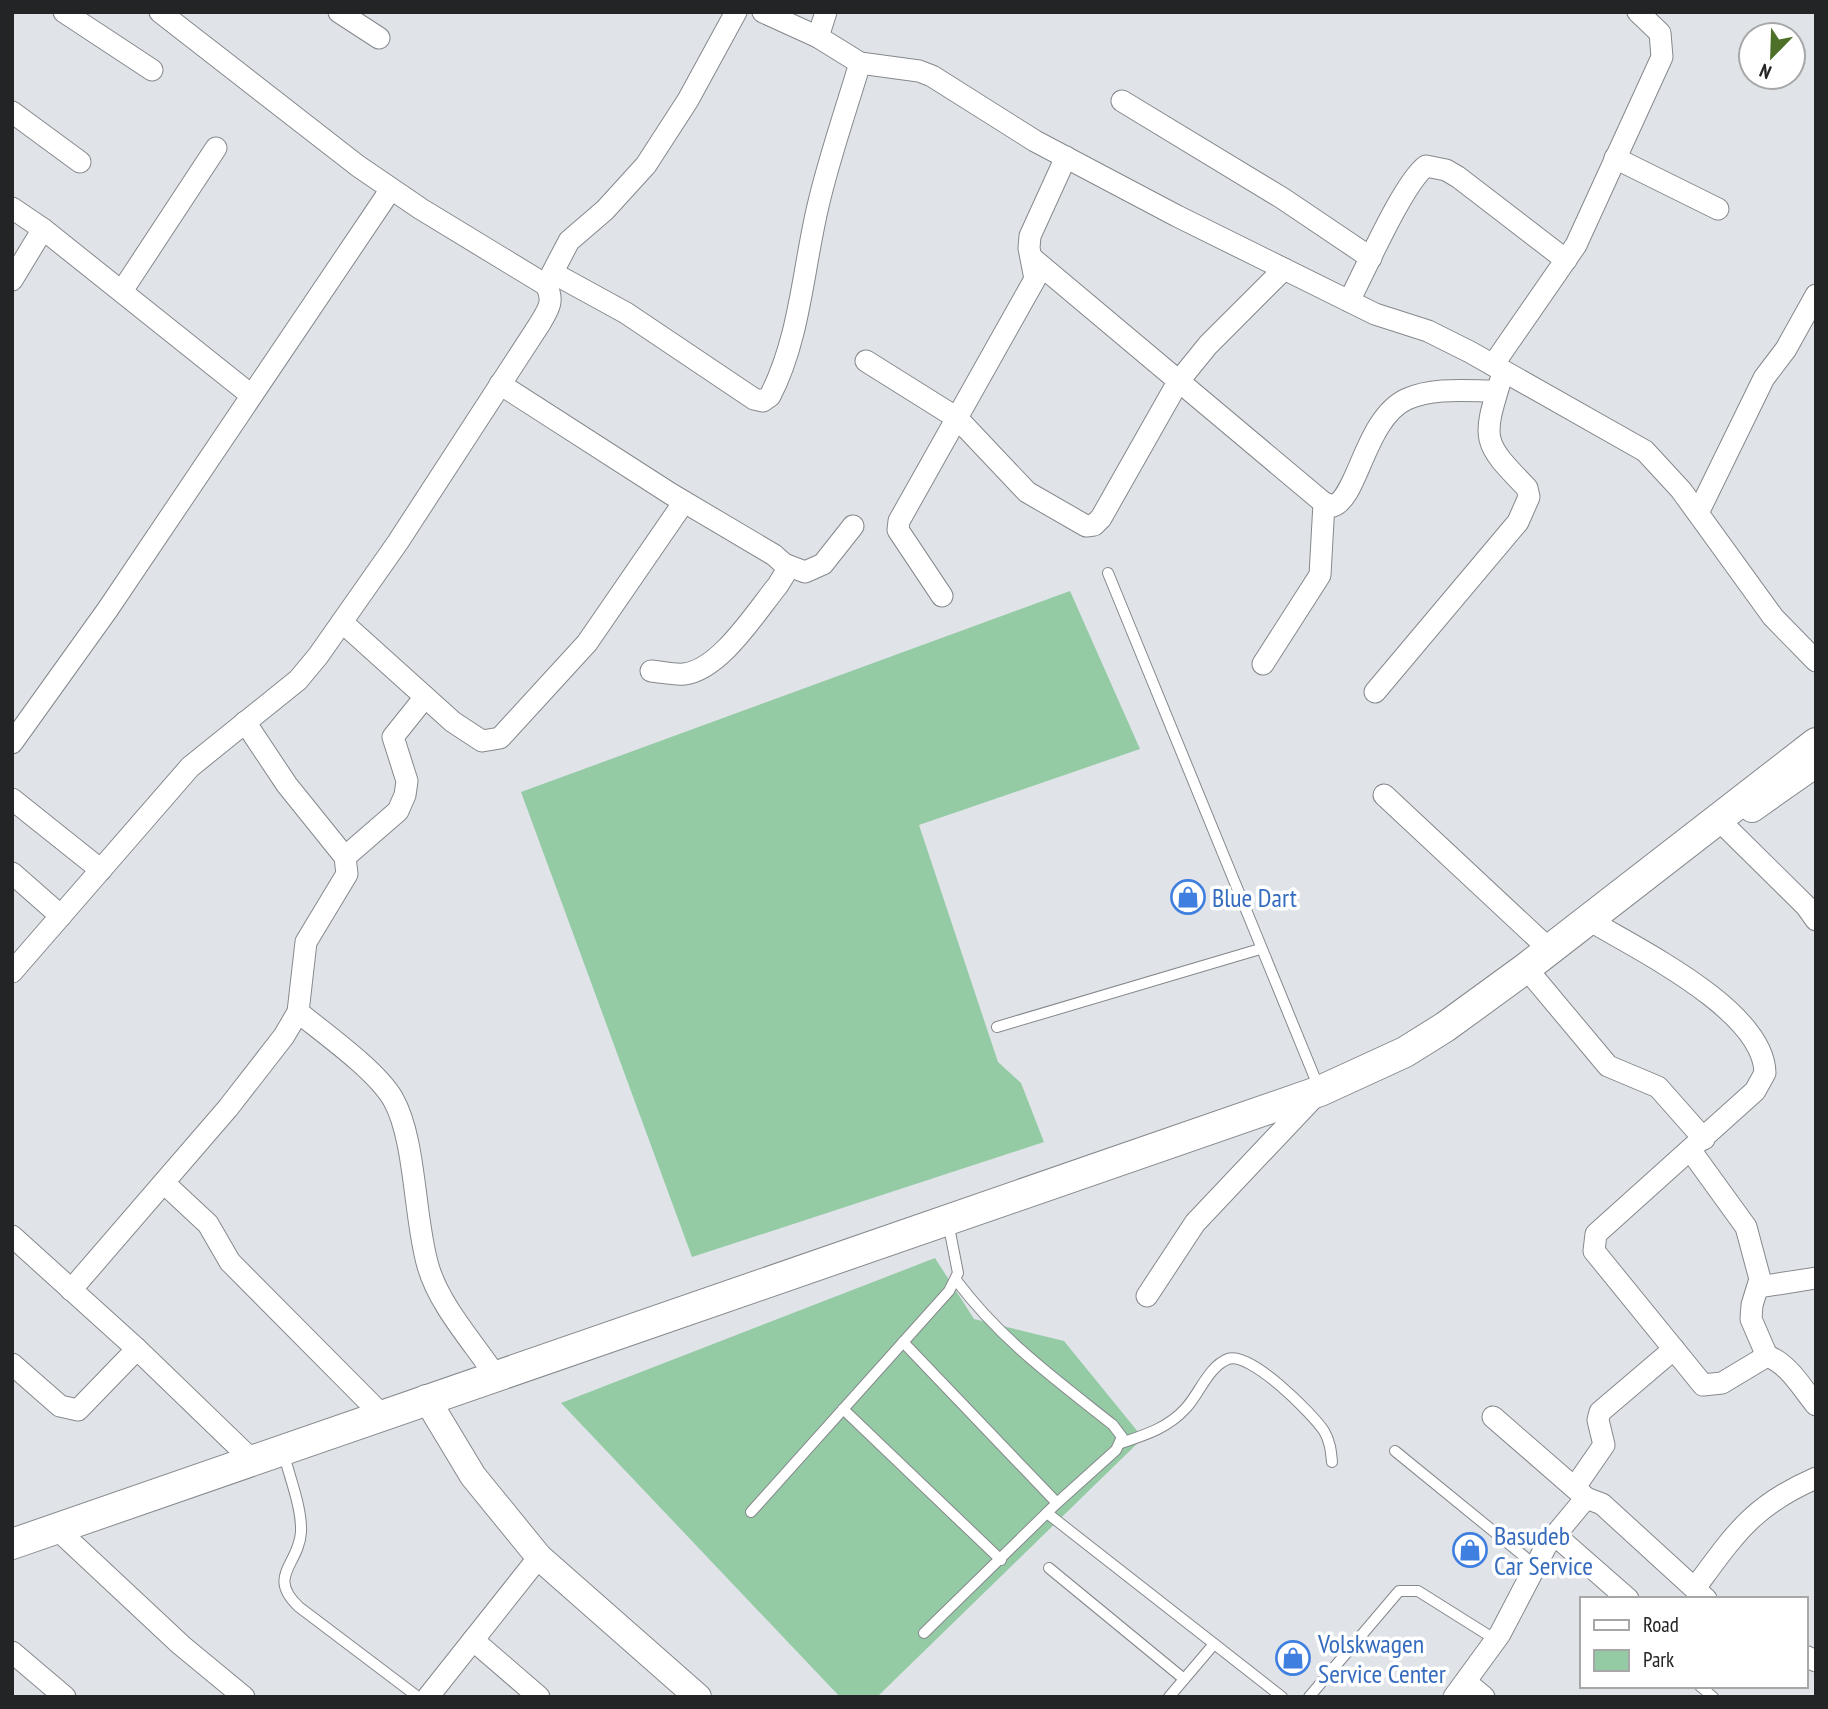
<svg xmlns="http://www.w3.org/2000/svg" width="1828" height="1709" font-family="'PT Sans Narrow',sans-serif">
  <rect width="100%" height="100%" fill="#e0e4e8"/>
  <!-- green -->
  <g fill="#94cba5">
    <polygon points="1070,591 1140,749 919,825 998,1062 1021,1083 1044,1142 692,1257 521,792"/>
    <polygon points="935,1258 974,1319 1064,1341 1143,1438 877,1697 840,1697 561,1403"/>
  </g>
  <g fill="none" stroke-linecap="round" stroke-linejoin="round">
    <!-- service casing -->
    <g stroke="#85888c" stroke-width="12">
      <g id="service">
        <polyline points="1108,573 1319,1088"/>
        <polyline points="997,1027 1260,949"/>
        <polyline points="903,1342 1057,1503"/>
        <polyline points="843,1409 1001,1560"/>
        <path d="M1121 1443C1145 1435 1168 1428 1186 1408 1199 1394 1209 1366 1228 1359 1250 1351 1312 1413 1324 1431 1330 1441 1331 1451 1332 1462"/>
        <path d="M283 1451C289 1476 302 1507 301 1532 299 1565 266 1576 299 1607L418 1697"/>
        <polyline points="1395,1451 1536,1566"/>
        <polyline points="751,1512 949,1291 958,1273 948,1222"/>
        <polyline points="1047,1513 1282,1697"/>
        <polyline points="1049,1568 1184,1679"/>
        <path d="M924 1633 1057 1503 1116 1450 1122 1437 1113 1425C1055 1379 1001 1340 956 1280"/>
        <polyline points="1700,1686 1713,1697"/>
        <polyline points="1169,1697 1214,1644"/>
        <polyline points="1309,1697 1399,1591 1418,1591 1496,1640"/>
      </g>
    </g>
    <!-- minor casing -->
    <g stroke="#85888c" stroke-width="23">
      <g id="minor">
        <polyline points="64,12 152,70"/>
        <polyline points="339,12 379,38"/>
        <polyline points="763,12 818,37 860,63 919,71 932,76 1035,141 1177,216 1375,314 1428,331 1470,352 1645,451 1681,490 1773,617 1816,661"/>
        <polyline points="818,37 826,12"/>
        <polyline points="1122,101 1282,198 1371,258"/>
        <polyline points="12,112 80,162"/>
        <polyline points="1615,158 1718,209"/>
        <polyline points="12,208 43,229 251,395"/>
        <path d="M1032 258 1324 503 1333 506C1358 498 1365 418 1407 399 1434 387 1468 391 1497 391"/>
        <path d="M553 273 626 313 754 399 763 401 770 396C800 338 803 269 818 206 829 158 846 110 860 63"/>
        <polyline points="12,280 43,229"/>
        <polyline points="547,283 569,241 605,210 646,165 688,100 736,12"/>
        <polyline points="122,291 216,148"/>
        <path d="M1349 301C1365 271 1403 183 1426 166L1446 170 1458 177 1566 260"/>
        <polyline points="866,361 957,418 1027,492 1086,526 1094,525 1101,518 1178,382 1208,345 1284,269"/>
        <polyline points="1493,365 1576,245 1662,57 1660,33 1638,12"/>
        <path d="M500 384 671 494 774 555 784 564 786 572 778 585C756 612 720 670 684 674 674 675 662 672 651 671"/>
        <polyline points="1698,513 1764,378 1786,349 1816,295"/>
        <polyline points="784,564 805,572 823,564 853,526"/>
        <polyline points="942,596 898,530 899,521 1035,279 1029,248 1030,236 1066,157"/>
        <polyline points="342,622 453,722 482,741 500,738 587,643 684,502"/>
        <polyline points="1263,664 1320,575 1324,503"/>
        <path d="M1375 692 1518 522 1529 497 1527 488C1482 442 1482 440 1501 379"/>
        <polyline points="12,743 108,609 391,189"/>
        <polyline points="1384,795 1550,950"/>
        <polyline points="12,799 101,870"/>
        <polyline points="1727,828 1806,906 1816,920"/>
        <polyline points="345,857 398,811 405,795 407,781 393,737 425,697"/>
        <polyline points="12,873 61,916"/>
        <path d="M1589 920C1637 949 1764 1010 1765 1073L1755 1091 1596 1234 1594 1251 1703 1385 1722 1383 1767 1356C1788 1363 1802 1388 1816 1405"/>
        <polyline points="1526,968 1608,1066 1658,1087 1704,1139"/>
        <path d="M12 972 190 767 298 680 318 656 398 542 539 325C548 310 555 301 546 285L421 209 358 166 160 12"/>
        <path d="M298 1012C325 1034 376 1070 393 1099 416 1139 414 1219 428 1266 439 1305 473 1342 495 1375"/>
        <polyline points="1691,1151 1746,1227 1760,1279 1752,1305 1751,1319 1767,1356"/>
        <polyline points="164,1183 208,1224 230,1262 381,1414"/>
        <polyline points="12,1236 137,1349 253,1461"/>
        <polyline points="1759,1287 1816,1278"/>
        <polyline points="71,1290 228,1108 284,1036 298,1012 306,942 347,874 345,857 287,785 245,722"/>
        <polyline points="1147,1296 1195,1223 1316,1095"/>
        <polyline points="12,1364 60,1406 78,1410 137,1349"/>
        <polyline points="1493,1417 1585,1497"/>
        <polyline points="1575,1487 1604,1445 1598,1420 1600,1412 1674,1349"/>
        <polyline points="57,1529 181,1645 244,1697"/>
        <polyline points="1555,1535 1628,1599"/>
        <path d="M1695 1588C1735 1534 1752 1506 1816 1478"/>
        <polyline points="473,1640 539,1697"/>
        <polyline points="12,1652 65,1697"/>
        <polyline points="1805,1656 1816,1661"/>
        <polyline points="1466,1682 1484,1697"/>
        <polyline points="428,1697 539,1557"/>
        <polyline points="1454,1697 1500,1634 1546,1546 1586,1498 1602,1504 1706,1599"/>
      </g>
    </g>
    <!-- tertiary casing -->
    <g stroke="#85888c" stroke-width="28">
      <g id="tertiary">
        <polyline points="1752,809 1816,764"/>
        <polyline points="426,1398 473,1476 539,1557 698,1697"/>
      </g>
    </g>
    <!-- secondary casing -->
    <g stroke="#85888c" stroke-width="32">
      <polyline id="secondary" points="12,1544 1320,1091 1405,1052 1445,1027 1526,968 1816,743"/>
    </g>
    <!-- service -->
    <use href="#service" stroke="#fff" stroke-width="10"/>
    <!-- minor -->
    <use href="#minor" stroke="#fff" stroke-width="21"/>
    <!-- tertiary -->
    <use href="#tertiary" stroke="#fff" stroke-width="26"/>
    <!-- secondary -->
    <use href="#secondary" stroke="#fff" stroke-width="30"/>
  </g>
  <!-- icons -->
  <defs>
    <g id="shop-ring" transform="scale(1.75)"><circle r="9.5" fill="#fff" stroke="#3f7fe0" stroke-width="1.5"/><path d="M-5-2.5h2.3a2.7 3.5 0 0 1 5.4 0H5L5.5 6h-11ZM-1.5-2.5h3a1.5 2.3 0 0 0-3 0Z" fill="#3f7fe0"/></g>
  </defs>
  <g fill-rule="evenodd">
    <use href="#shop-ring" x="1188" y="897"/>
    <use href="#shop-ring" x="1470" y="1550"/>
    <use href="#shop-ring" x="1293" y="1658"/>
  </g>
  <g text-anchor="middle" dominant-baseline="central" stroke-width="7" stroke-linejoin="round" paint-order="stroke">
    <!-- shop labels -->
    <g font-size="26" fill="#366cbe" stroke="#fff" text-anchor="start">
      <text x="1212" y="897">Blue Dart</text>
      <text x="1494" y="1535">Basudeb<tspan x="1494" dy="30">Car Service</tspan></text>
      <text x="1318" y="1643">Volskwagen<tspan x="1318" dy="30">Service Center</tspan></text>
    </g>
  </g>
  <!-- border -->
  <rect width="1828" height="1709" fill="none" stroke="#232425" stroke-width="28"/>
  <!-- legend -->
  <rect x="1580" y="1597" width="228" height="91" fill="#ffffff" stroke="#a7a7a8" stroke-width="2"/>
  <rect x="1594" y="1620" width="35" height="10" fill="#ffffff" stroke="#a7a7a8" stroke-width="2"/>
  <text x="1643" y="1632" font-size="21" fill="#232425">Road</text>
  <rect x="1594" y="1650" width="35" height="21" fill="#94cba5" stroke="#a7a7a8" stroke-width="2"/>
  <text x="1643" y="1667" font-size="21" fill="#232425">Park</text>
  <!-- north arrow -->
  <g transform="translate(1772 56) rotate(203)"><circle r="33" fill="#ffffff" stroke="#a7a7a8" stroke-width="2"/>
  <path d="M0-5L12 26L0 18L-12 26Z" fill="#4c7028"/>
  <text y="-10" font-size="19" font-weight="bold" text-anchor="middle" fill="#232425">N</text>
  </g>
</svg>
